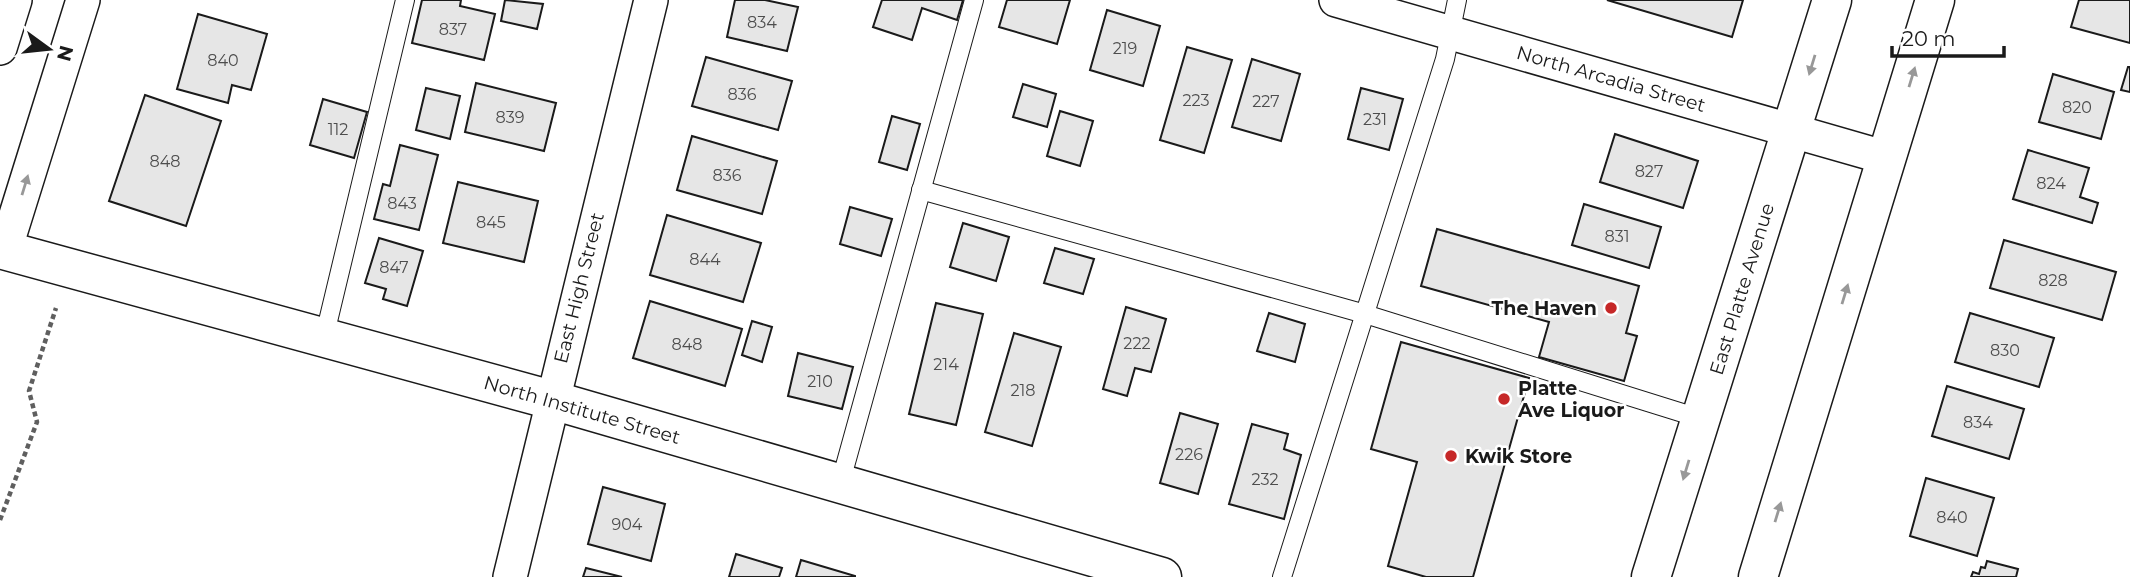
<svg xmlns="http://www.w3.org/2000/svg" width="2130" height="577" font-family="Montserrat,sans-serif">
  <rect width="100%" height="100%" fill="#fff"/>
  <!-- building -->
  <g fill="#e6e6e6" stroke="#1a1a1a" stroke-width="2">
    <polygon points="422,0 461,0 460,6 495,14 484,60 412,43"/>
    <polygon points="505,0 543,4 537,29 501,21"/>
    <polygon points="735,0 765,0 798,7 787,51 727,37"/>
    <polygon points="882,0 963,0 957,20 922,8 912,40 873,27"/>
    <polygon points="1007,0 1070,0 1057,44 999,27"/>
    <polygon points="1607,0 1743,0 1732,37"/>
    <polygon points="2079,0 2130,0 2130,43 2071,27"/>
    <polygon points="1107,10 1160,26 1143,86 1090,70"/>
    <polygon points="198,14 267,34 251,90 232,85 228,103 177,89"/>
    <polygon points="1187,47 1232,60 1204,153 1160,140"/>
    <polygon points="706,57 792,81 778,130 692,106"/>
    <polygon points="1252,59 1300,74 1281,141 1232,127"/>
    <polygon points="2128,67 2130,67 2130,92 2121,90"/>
    <polygon points="2053,74 2114,92 2101,139 2039,122"/>
    <polygon points="476,83 556,103 544,151 465,132"/>
    <polygon points="1023,84 1056,94 1047,127 1013,117"/>
    <polygon points="426,88 460,96 450,139 416,130"/>
    <polygon points="1361,88 1403,99 1389,150 1348,139"/>
    <polygon points="145,95 221,121 186,226 109,201"/>
    <polygon points="323,99 367,112 354,158 310,145"/>
    <polygon points="1060,111 1093,121 1080,166 1047,156"/>
    <polygon points="892,116 920,124 907,170 879,162"/>
    <polygon points="1615,134 1698,161 1683,208 1600,182"/>
    <polygon points="692,136 777,161 762,214 677,190"/>
    <polygon points="400,145 438,155 419,230 374,219 383,184 390,186"/>
    <polygon points="2028,150 2089,168 2080,197 2098,203 2092,223 2013,199"/>
    <polygon points="458,182 538,201 524,262 443,243"/>
    <polygon points="1584,204 1661,227 1649,268 1572,245"/>
    <polygon points="850,207 892,219 881,256 840,244"/>
    <polygon points="667,215 761,243 743,302 650,275"/>
    <polygon points="963,223 1009,237 996,281 950,267"/>
    <polygon points="1437,229 1639,286 1626,333 1637,336 1624,381 1539,357 1549,322 1421,286"/>
    <polygon points="379,238 423,251 407,306 383,299 386,289 365,283"/>
    <polygon points="2004,240 2116,272 2102,320 1990,288"/>
    <polygon points="1055,248 1094,259 1083,294 1044,283"/>
    <polygon points="650,301 742,329 725,386 633,358"/>
    <polygon points="936,303 983,314 956,425 909,414"/>
    <polygon points="1126,307 1166,319 1151,372 1135,368 1127,396 1103,389"/>
    <polygon points="1269,313 1305,324 1295,362 1257,351"/>
    <polygon points="1970,313 2054,338 2039,387 1955,362"/>
    <polygon points="752,321 772,327 762,362 742,355"/>
    <polygon points="1014,333 1061,347 1032,446 985,432"/>
    <polygon points="1401,342 1529,378 1473,577 1426,577 1388,566 1417,462 1371,449"/>
    <polygon points="798,353 853,367 842,409 788,396"/>
    <polygon points="1947,386 2024,409 2009,459 1932,436"/>
    <polygon points="1180,413 1218,424 1198,494 1160,483"/>
    <polygon points="1252,424 1288,434 1284,449 1301,455 1284,519 1229,504"/>
    <polygon points="1926,478 1994,498 1977,556 1910,536"/>
    <polygon points="603,487 665,504 651,561 588,544"/>
    <polygon points="736,554 782,568 779,577 729,577"/>
    <polygon points="801,560 855,576 855,577 796,577"/>
    <polygon points="1987,561 2018,569 2016,577 1971,577 1973,572 1979,574 1981,567 1985,568"/>
    <polygon points="586,568 622,577 583,577"/>
  </g>
  <g fill="none" stroke-linecap="round" stroke-linejoin="round">
    <!-- lane casing -->
    <g stroke="#1a1a1a" stroke-width="20">
      <g id="lane">
        <polyline points="921,190 1365,314 1702,419"/>
        <polyline points="324,338 405,0"/>
        <polyline points="840,484 974,0"/>
        <polyline points="1282,577 1445,59 1457,0"/>
      </g>
    </g>
    <!-- street casing -->
    <g stroke="#1a1a1a" stroke-width="36">
      <g id="street">
        <polyline points="1336,0 1887,158"/>
        <polyline points="0,48 15,0"/>
        <polyline points="5,250 83,0"/>
        <polyline points="510,577 651,0"/>
      </g>
    </g>
    <!-- secondary casing -->
    <g stroke="#1a1a1a" stroke-width="41">
      <polyline id="secondary" points="0,249 552,400 1162,577"/>
    </g>
    <!-- primary casing -->
    <g stroke="#1a1a1a" stroke-width="41">
      <g id="primary">
        <polyline points="1651,577 1832,0"/>
        <polyline points="1758,577 1935,0"/>
      </g>
    </g>
    <!-- path -->
    <polyline stroke="#5f5f5f" stroke-width="4.5" stroke-dasharray="5 3.5" stroke-linecap="butt" points="0,520 37,422 29,391 56,308"/>
    <!-- lane -->
    <use href="#lane" stroke="#fff" stroke-width="18"/>
    <!-- street -->
    <use href="#street" stroke="#fff" stroke-width="33"/>
    <!-- secondary -->
    <use href="#secondary" stroke="#fff" stroke-width="38"/>
    <!-- primary -->
    <use href="#primary" stroke="#fff" stroke-width="38"/>
  </g>
  <!-- one-way arrows -->
  <defs><path id="oneway-solid" d="M-6-.8H1V-3.2L6.5 0L1 3.2V.8H-6Z" transform="scale(1.75)"/></defs>
  <g fill="#989898">
    <use href="#oneway-solid" transform="translate(1812 65) rotate(107)"/>
    <use href="#oneway-solid" transform="translate(1912 77) rotate(-73)"/>
    <use href="#oneway-solid" transform="translate(25 185) rotate(-73)"/>
    <use href="#oneway-solid" transform="translate(1845 294) rotate(-73)"/>
    <use href="#oneway-solid" transform="translate(1686 470) rotate(107)"/>
    <use href="#oneway-solid" transform="translate(1778 512) rotate(-73)"/>
  </g>
  <!-- markers -->
  <g fill="#c62828" stroke="#fff" stroke-width="2.5">
    <circle cx="1611" cy="308" r="7"/>
    <circle cx="1504" cy="399" r="7"/>
    <circle cx="1451" cy="456" r="7"/>
  </g>
  <g text-anchor="middle" dominant-baseline="central" stroke-width="5" stroke-linejoin="round" paint-order="stroke">
    <!-- number labels -->
    <g font-size="16" fill="#4d4d4d">
      <text x="762" y="22">834</text>
      <text x="453" y="29">837</text>
      <text x="1125" y="48">219</text>
      <text x="223" y="60">840</text>
      <text x="742" y="94">836</text>
      <text x="1196" y="100">223</text>
      <text x="1266" y="101">227</text>
      <text x="2077" y="107">820</text>
      <text x="510" y="117">839</text>
      <text x="1375" y="119">231</text>
      <text x="338" y="129">112</text>
      <text x="165" y="161">848</text>
      <text x="1649" y="171">827</text>
      <text x="727" y="175">836</text>
      <text x="2051" y="183">824</text>
      <text x="402" y="203">843</text>
      <text x="491" y="222">845</text>
      <text x="1617" y="236">831</text>
      <text x="705" y="259">844</text>
      <text x="394" y="267">847</text>
      <text x="2053" y="280">828</text>
      <text x="1137" y="343">222</text>
      <text x="687" y="344">848</text>
      <text x="2005" y="350">830</text>
      <text x="946" y="364">214</text>
      <text x="820" y="381">210</text>
      <text x="1023" y="390">218</text>
      <text x="1978" y="422">834</text>
      <text x="1189" y="454">226</text>
      <text x="1265" y="479">232</text>
      <text x="1952" y="517">840</text>
      <text x="627" y="524">904</text>
    </g>
    <!-- street labels -->
    <g font-size="19" fill="#1a1a1a" stroke="#fff">
      <text transform="translate(1611 79) rotate(16)">North Arcadia Street</text>
      <text transform="translate(579 288) rotate(-76)">East High Street</text>
      <text transform="translate(1742 289) rotate(-73)">East Platte Avenue</text>
      <text transform="translate(582 410) rotate(16)">North Institute Street</text>
    </g>
    <!-- poi labels -->
    <g font-size="19" font-weight="bold" fill="#1a1a1a" stroke="#fff" text-anchor="start">
      <text x="1597" y="308" text-anchor="end">The Haven</text>
      <text x="1518" y="388">Platte<tspan x="1518" dy="22">Ave Liquor</tspan></text>
      <text x="1465" y="456">Kwik Store</text>
    </g>
  </g>
  <!-- north arrow -->
  <g transform="translate(49 49) rotate(105)" stroke="#ffffff" stroke-width="5" paint-order="stroke">
  <path d="M0-5L12 26L0 18L-12 26Z" fill="#1a1a1a"/>
  <text y="-10" font-size="19" font-weight="bold" text-anchor="middle" fill="#1a1a1a">N</text>
  </g>
  <!-- scale -->
  <path d="M1892 46v10h112v-10" fill="none" stroke="#1a1a1a" stroke-width="3.5"/>
  <text x="1902" y="46" font-size="21" fill="#1a1a1a" stroke="#ffffff" stroke-width="5" paint-order="stroke">20 m</text>
</svg>
